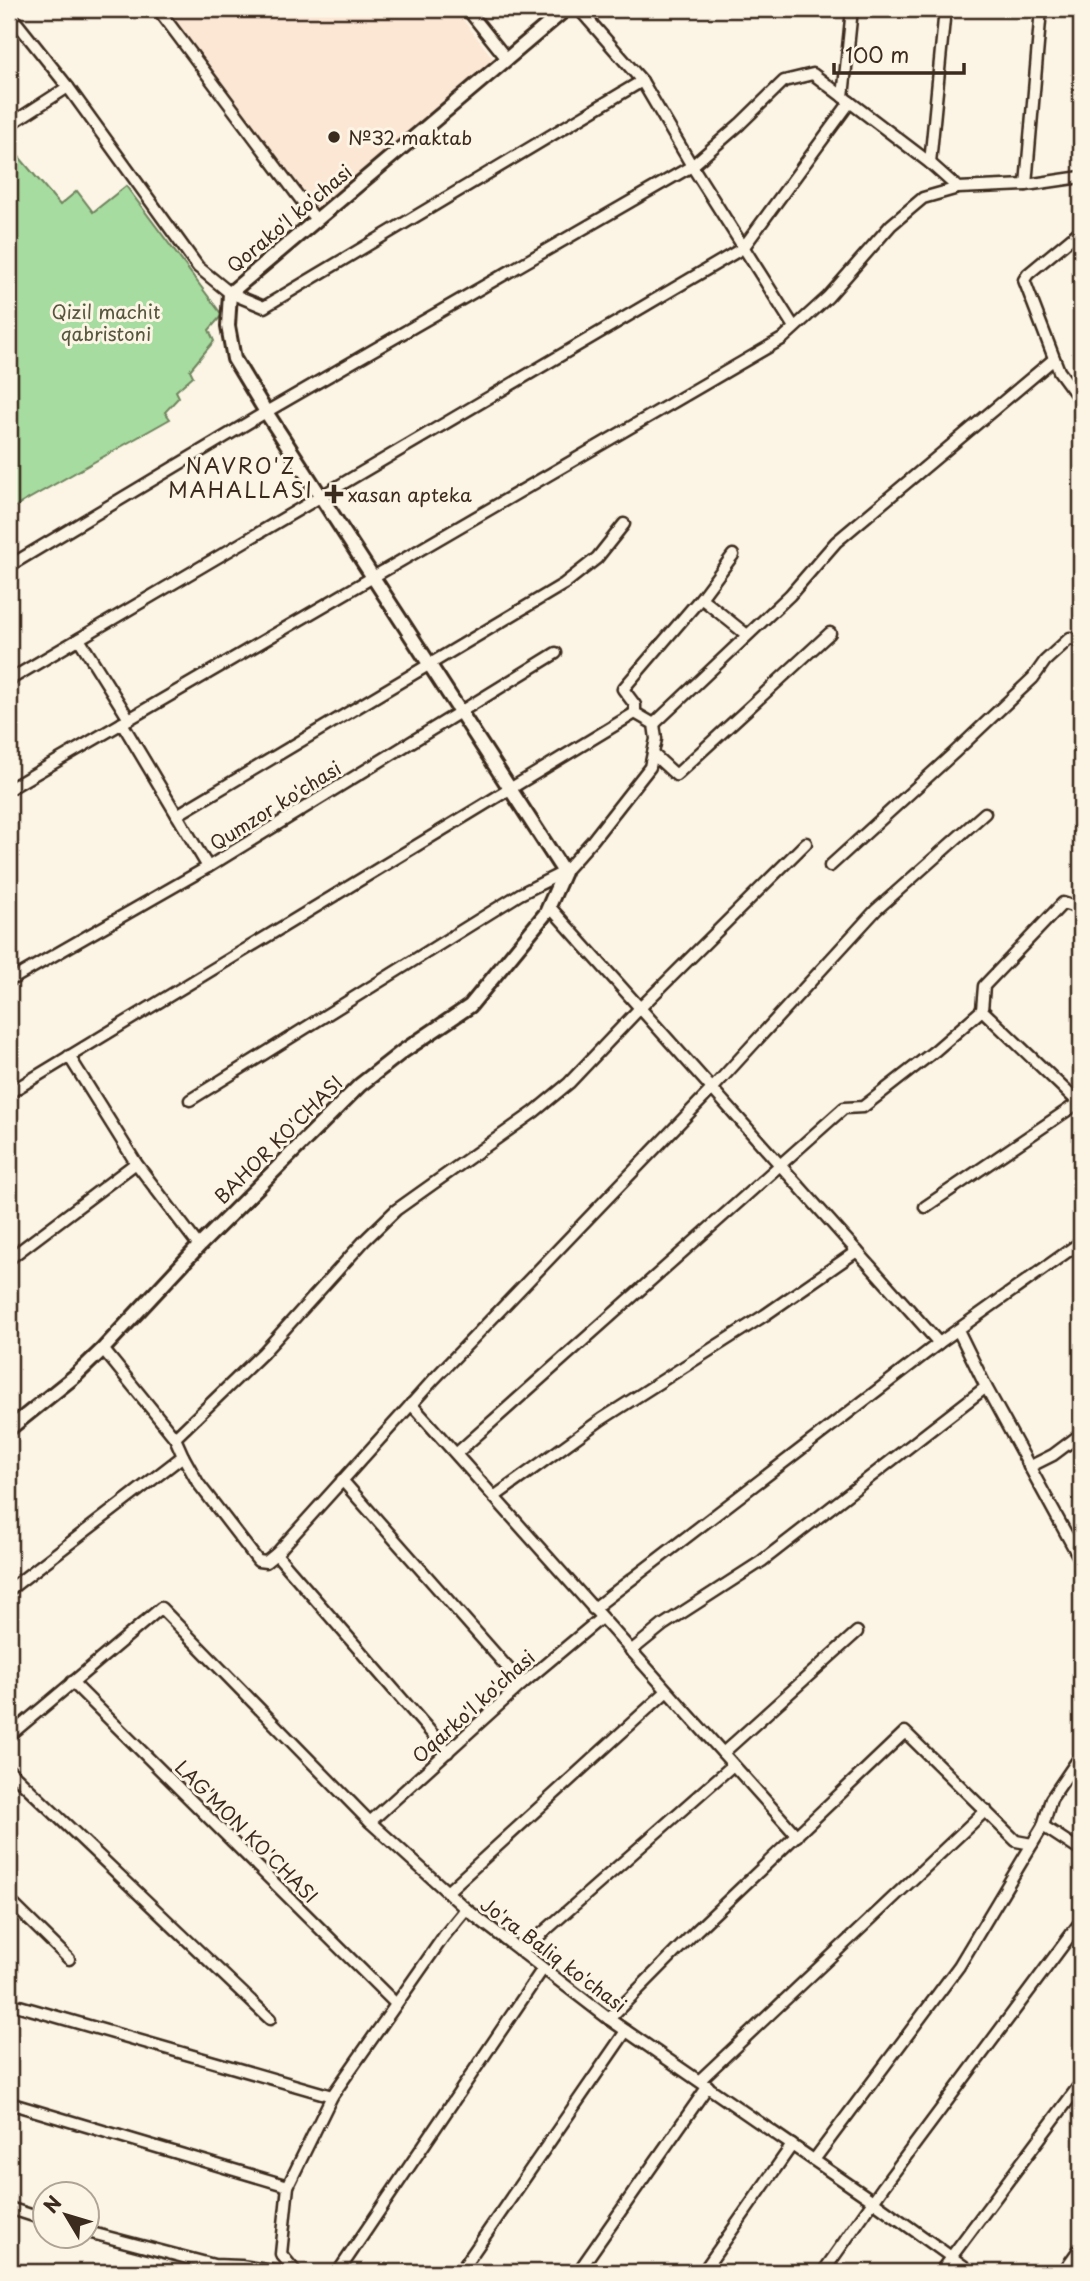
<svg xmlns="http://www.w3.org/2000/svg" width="1090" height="2281" font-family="'Playpen Sans',sans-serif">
  <rect width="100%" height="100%" fill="#fcf5e5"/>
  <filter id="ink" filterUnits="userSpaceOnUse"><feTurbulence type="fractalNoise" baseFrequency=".0143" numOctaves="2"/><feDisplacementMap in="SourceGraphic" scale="14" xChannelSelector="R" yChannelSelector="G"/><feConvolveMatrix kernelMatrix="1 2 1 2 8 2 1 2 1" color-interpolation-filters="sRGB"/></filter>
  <g filter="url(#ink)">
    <!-- built -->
    <polygon fill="#fce7d4" points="163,9 455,9 496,62 318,212"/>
    <!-- green -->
    <polygon fill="#a6dc9f" stroke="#70835e" stroke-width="2" points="9,145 60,205 77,191 93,212 126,186 222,315 209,330 214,341 190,370 193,376 176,391 179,397 165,412 170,419 9,510"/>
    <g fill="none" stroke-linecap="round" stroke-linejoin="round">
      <!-- minor casing -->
      <g stroke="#3b2a1e" stroke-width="15">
        <g id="minor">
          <polyline points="158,9 316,220"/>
          <polyline points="467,9 507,59"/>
          <polyline points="579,9 642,81 692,166 794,327"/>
          <polyline points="9,13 68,87 198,267 230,293 264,307 642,81"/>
          <polyline points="843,97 852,9"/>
          <polyline points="9,125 68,87"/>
          <polyline points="930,163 945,9"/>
          <polyline points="1026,185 1041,9"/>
          <polyline points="1081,230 1028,274 1024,280 1059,371 1081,401"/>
          <polyline points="9,566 266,412 692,166 740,124 784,81 813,74 930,163 958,188"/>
          <polyline points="701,598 747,635"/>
          <polyline points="79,639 129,719"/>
          <polyline points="9,680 743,248 850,102"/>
          <polyline points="122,723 208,867"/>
          <polyline points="654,724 790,595 836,542 1054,359"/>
          <polyline points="653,754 676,775 830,633"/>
          <polyline points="9,789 782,339 828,297 891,225 923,198 958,188 1026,185 1081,177"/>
          <polyline points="177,815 564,584 597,558 624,524"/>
          <polyline points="830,866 955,752 1033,678 1045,661 1070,638 1081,643"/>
          <polyline points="549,906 939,1343"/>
          <polyline points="9,981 208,867 556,653"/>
          <polyline points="982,1010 1081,1105"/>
          <polyline points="69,1056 136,1163 199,1246"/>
          <polyline points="9,1093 635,713"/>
          <polyline points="190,1100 520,894 564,872 592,841 650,767 656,739 654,724 635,713 635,705 623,689 701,598 733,555"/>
          <polyline points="925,1207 1078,1103"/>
          <polyline points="9,1259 136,1163"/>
          <polyline points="958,1330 986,1387 1081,1561"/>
          <polyline points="103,1349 175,1438 183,1456 198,1483 258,1561 266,1562 276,1554 435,1378 712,1089 876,910 985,813"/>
          <polyline points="411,1404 797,1836"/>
          <polyline points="175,1438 263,1353 365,1240 396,1210 534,1112 569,1083 640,1008 806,843"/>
          <polyline points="457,1453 844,1108 863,1107 936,1050 982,1010 984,986 1063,903 1078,908 1081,904"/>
          <polyline points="1029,1467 1053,1455 1081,1434"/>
          <polyline points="342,1480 522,1684"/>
          <polyline points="494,1497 602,1419 765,1315 857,1251"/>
          <polyline points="276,1554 448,1752"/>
          <polyline points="9,1590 183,1456"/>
          <polyline points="593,1609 939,1343 1081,1242"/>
          <polyline points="631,1651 663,1625 762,1561 986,1387"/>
          <polyline points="72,1682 396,2004"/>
          <polyline points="9,1736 161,1608 370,1822 466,1909 609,2019 873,2201 972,2272"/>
          <polyline points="723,1753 857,1632"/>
          <polyline points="9,1770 270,2019"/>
          <polyline points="370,1822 522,1684 601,1618"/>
          <polyline points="1043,1826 1081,1851"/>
          <polyline points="447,1892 667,1691"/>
          <polyline points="9,1900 69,1959"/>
          <polyline points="521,1952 733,1765"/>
          <polyline points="9,2003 332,2096"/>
          <polyline points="609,2019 696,1931 905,1732 1016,1841 1032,1844"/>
          <polyline points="700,2080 986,1810"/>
          <polyline points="9,2103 288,2186"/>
          <polyline points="814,2160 959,1966 1043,1826 1051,1799 1081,1755"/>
          <polyline points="9,2208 46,2220"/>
          <polyline points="88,2232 214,2265 241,2266 281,2272"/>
          <polyline points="296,2272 281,2254 288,2186 332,2096 444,1936 466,1909"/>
          <polyline points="338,2272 542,1970"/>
          <polyline points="460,2272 626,2031"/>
          <polyline points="578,2272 708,2086"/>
          <polyline points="703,2272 792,2145"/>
          <polyline points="823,2272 883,2187 1081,1921"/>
          <polyline points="940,2272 1081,2083"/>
          <polyline points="1063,2272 1081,2247"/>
        </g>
      </g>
      <!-- tertiary casing -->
      <g stroke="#3b2a1e" stroke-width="18">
        <polyline id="tertiary" points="9,1429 75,1376 103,1349 199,1246 360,1085 402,1052 470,1006 546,913 564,872 266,412 234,359 228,326 230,293 566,9"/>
      </g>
      <!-- minor -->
      <use href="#minor" stroke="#fcf5e5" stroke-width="10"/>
      <!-- tertiary -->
      <use href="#tertiary" stroke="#fcf5e5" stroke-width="12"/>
    </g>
  </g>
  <!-- markers -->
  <g fill="#3b2a1e" stroke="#fcf5e5" stroke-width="2.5">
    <circle cx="334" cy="137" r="7"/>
    <path d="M330.5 483.5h7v7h7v7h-7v7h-7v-7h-7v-7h7z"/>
  </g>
  <g text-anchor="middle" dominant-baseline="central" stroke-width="6" stroke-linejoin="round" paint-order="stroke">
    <!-- poi labels -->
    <g font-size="19" fill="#3b2a1e" stroke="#fcf5e5" text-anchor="start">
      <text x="348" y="137">№32 maktab</text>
      <text x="348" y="494">xasan apteka</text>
    </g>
    <!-- street labels -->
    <g font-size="19" fill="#3b2a1e" stroke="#fcf5e5">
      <text transform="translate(289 218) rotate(-40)">Qorako'l ko'chasi</text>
      <text transform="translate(275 805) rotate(-32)">Qumzor ko'chasi</text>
      <text transform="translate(278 1139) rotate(-45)">BAHOR KO'CHASI</text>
      <text transform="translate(473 1706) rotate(-42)">Oqarko'l ko'chasi</text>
      <text transform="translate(247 1831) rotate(45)">LAG'MON KO'CHASI</text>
      <text transform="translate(554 1954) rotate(37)">Jo'ra Baliq ko'chasi</text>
    </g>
    <!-- park labels -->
    <g font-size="19" fill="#56563e" stroke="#fcf5e5">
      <text x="106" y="311">Qizil machit<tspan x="106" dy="22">qabristoni</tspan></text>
    </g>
    <!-- neighbourhood labels -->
    <g font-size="21" letter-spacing="2" fill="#3b2a1e" stroke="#fcf5e5">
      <text x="241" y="465">NAVRO'Z<tspan x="241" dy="24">MAHALLASI</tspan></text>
    </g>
  </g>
  <!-- margin -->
  <rect width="1090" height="2281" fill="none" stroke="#fcf5e5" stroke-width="35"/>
  <rect x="18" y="18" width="1055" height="2246" fill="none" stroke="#3b2a1e" stroke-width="2.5" filter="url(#ink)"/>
  <!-- north arrow -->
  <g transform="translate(66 2215) rotate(308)"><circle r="33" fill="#fcf5e5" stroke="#afa495" stroke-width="2"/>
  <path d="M0-5L12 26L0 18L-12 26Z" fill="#3b2a1e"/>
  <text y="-10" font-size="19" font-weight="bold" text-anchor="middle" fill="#3b2a1e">N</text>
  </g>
  <!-- scale -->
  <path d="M834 63v10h130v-10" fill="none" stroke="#3b2a1e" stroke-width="3.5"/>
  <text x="845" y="63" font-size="21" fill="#3b2a1e" stroke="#fcf5e5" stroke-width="5" paint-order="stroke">100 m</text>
</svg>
